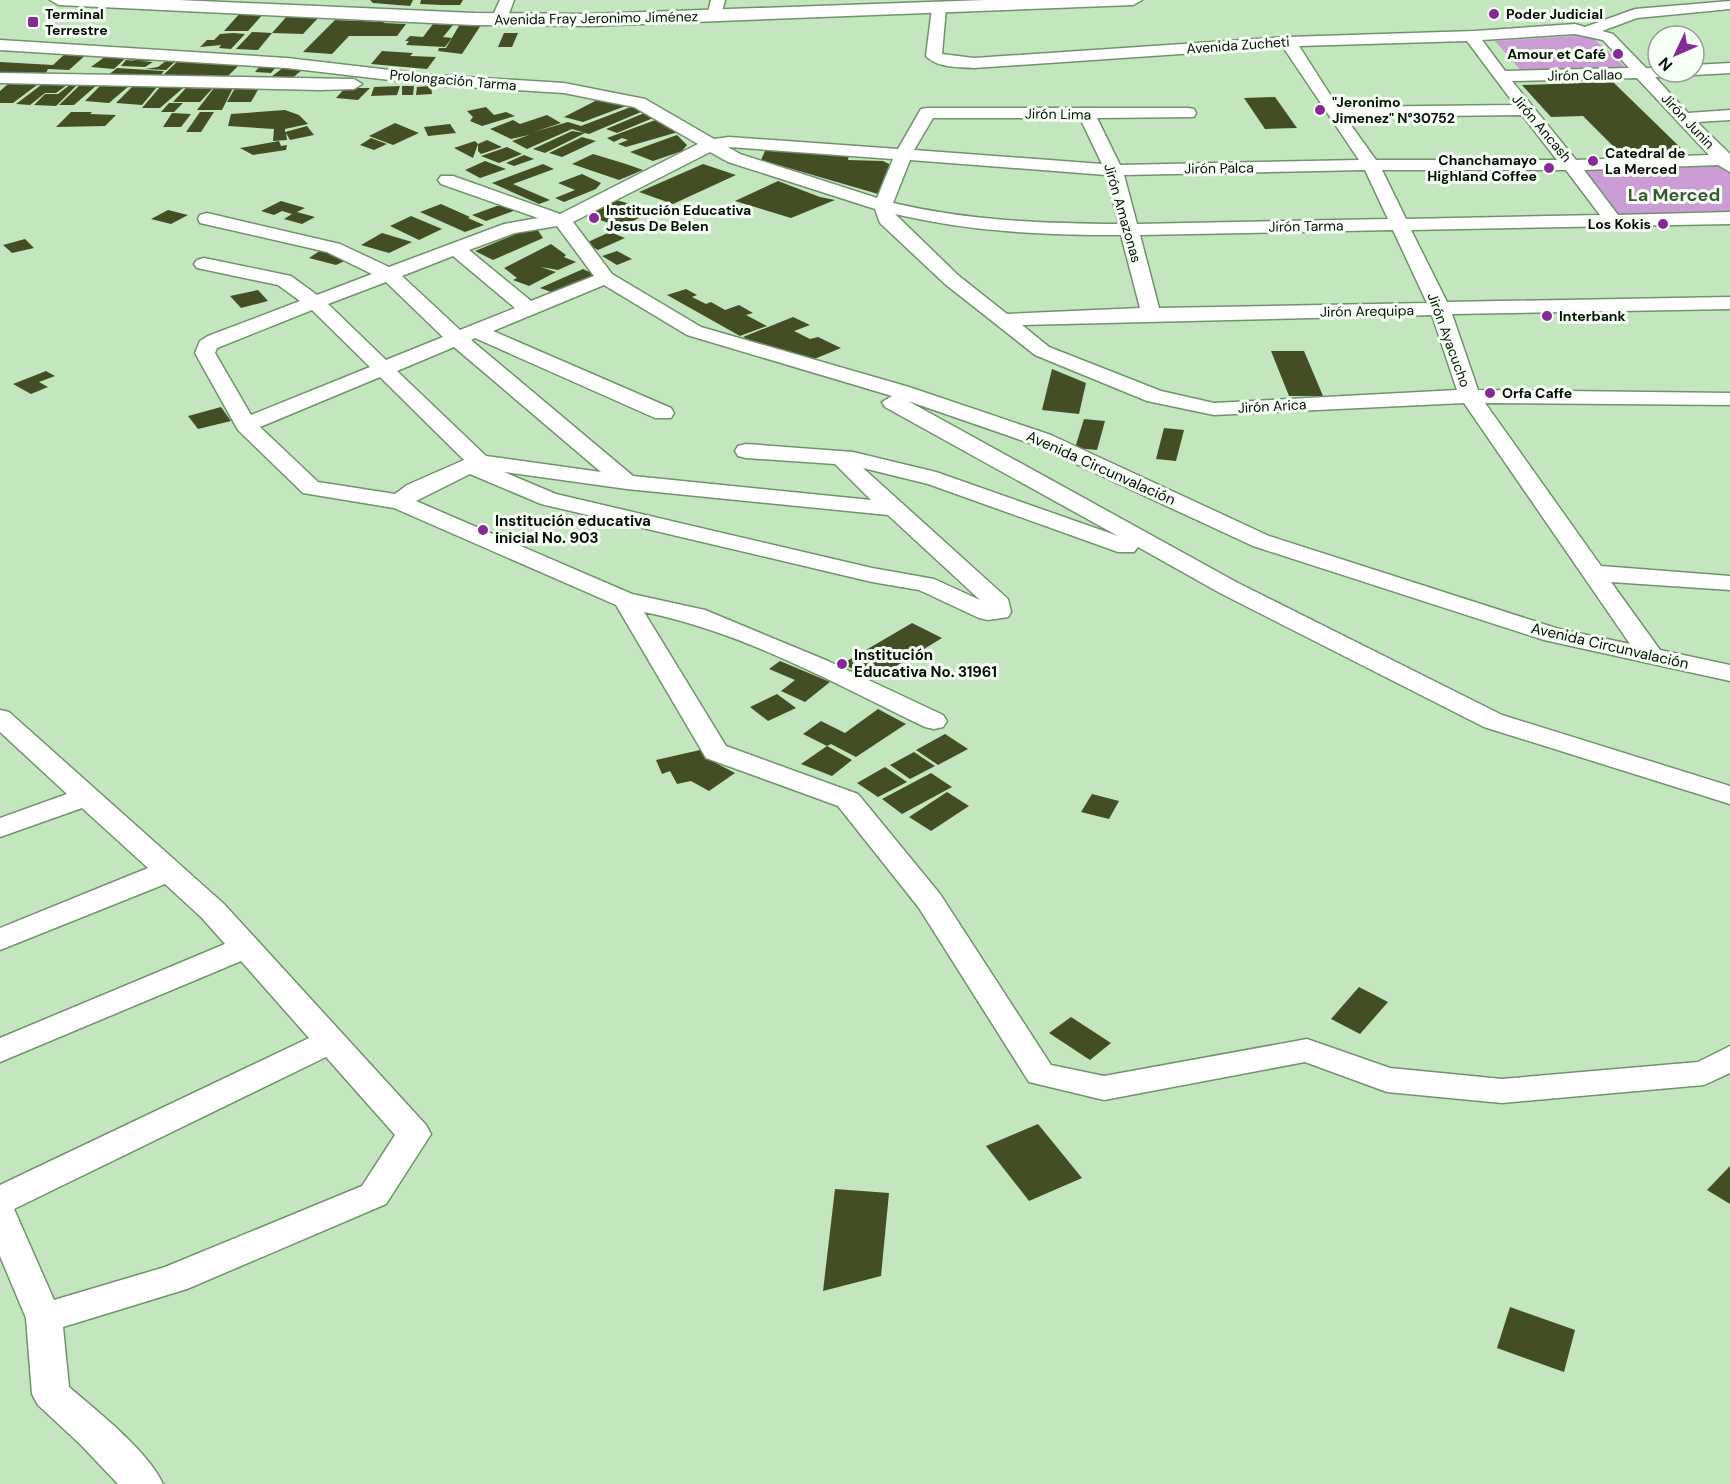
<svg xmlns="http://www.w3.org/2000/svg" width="1730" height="1484" font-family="'DM Sans',sans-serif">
  <rect width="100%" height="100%" fill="#c3e6bf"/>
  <!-- green -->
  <g fill="#cb9bd3">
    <polygon points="1590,35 1629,71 1523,73 1495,41"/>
    <polygon points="1724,159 1730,167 1730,219 1613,220 1572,165"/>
  </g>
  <!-- building -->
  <g fill="#434e24">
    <polygon points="370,0 413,0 410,6 373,3"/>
    <polygon points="421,0 463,0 460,5 442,5 420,4"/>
    <polygon points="241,12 264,13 248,31 224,31"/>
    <polygon points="288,15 320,16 303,34 272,33"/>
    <polygon points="335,20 385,22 383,23 406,24 397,36 349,36 332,54 303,52"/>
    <polygon points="433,24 453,25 443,37 452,38 445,47 406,45 409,41 405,41 410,36 423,37"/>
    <polygon points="460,24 481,25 462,54 438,51 439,48 446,48"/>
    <polygon points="252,32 272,33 258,50 236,49"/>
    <polygon points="504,33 518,33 512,47 498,47"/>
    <polygon points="220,34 233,33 245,34 231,49 219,48 221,45 200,47 207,40 214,40"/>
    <polygon points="68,51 89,52 69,70 48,69 45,75 0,72 0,62 53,65"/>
    <polygon points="382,51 413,53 410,56 436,57 427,69 371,64"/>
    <polygon points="110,53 130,54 114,69 91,67"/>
    <polygon points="130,54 169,57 162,61 141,61 153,62 145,67 121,66 126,60 136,61 127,59"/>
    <polygon points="171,57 180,57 166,70 145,69 158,67"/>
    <polygon points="181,58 203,59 200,63 242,62 223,81 160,78"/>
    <polygon points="288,64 307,66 291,79 271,77"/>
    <polygon points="260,66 277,66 271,73 255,72"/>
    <polygon points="117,68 164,71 157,80 107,76"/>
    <polygon points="1613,82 1685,152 1621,154 1583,116 1551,117 1522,85"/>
    <polygon points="8,84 37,85 13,103 0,103 0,91"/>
    <polygon points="71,84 77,85 56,106 34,105 45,94 58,94"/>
    <polygon points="41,85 67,85 56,93 45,93 30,105 16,104"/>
    <polygon points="80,85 97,85 74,105 59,105"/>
    <polygon points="100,86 129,86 109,103 85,101"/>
    <polygon points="133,86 157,87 142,105 116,103"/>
    <polygon points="400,86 397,95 371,96 374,87"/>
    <polygon points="402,86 414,86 413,95 402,95"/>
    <polygon points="431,86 432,94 416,95 417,87"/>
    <polygon points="160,87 183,88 160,108 142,108"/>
    <polygon points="186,88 212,89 200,102 173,102"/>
    <polygon points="214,88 233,88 222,110 197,110"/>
    <polygon points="235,88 259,88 251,102 227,102"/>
    <polygon points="345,88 370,88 358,100 336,98"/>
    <polygon points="603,97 631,104 583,122 564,117"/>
    <polygon points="1275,97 1297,128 1265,129 1244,98"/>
    <polygon points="169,103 183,103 174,112 161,112"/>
    <polygon points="636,105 648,109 589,134 585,133 545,153 533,149 572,131 585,133 572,129 527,149 512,141 529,135 511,139 490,129 513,120 520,124 547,115 561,123 534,132 568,122 581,126"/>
    <polygon points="486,107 494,115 506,112 515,116 482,126 470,121 473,117 467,111"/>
    <polygon points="285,110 299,115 308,124 285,129 285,132 307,126 314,135 290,140 286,133 287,140 273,141 274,129 228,126 231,114"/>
    <polygon points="649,111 658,116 617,133 606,129"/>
    <polygon points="71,112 92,112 90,114 116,115 105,126 56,127"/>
    <polygon points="200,112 214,112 201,132 186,132"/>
    <polygon points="172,113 191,114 181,127 163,127"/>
    <polygon points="658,119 678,132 626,147 618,144 628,140 622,138 614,142 607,138"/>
    <polygon points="395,123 419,133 393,145 369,136"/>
    <polygon points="450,124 456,133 428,136 424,127"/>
    <polygon points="677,135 687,145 682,151 653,161 630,152"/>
    <polygon points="582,137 596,141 562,157 549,153"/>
    <polygon points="371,138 387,144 374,150 360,145"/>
    <polygon points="487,140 502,147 481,154 478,151 478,144"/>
    <polygon points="279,141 281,146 287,145 286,150 253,155 240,148"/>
    <polygon points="475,141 478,144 473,158 454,148"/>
    <polygon points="507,147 522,154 499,163 481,156"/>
    <polygon points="770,148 849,155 848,160 883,161 893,166 878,194 761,160 765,151"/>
    <polygon points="593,154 626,164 643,170 619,180 572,164"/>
    <polygon points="524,155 534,159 514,166 506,163"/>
    <polygon points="485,161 506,169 480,178 465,170"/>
    <polygon points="543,164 554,169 513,184 550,200 539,204 492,183"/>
    <polygon points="703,164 736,175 673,204 639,192"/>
    <polygon points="582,174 601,183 596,189 564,202 555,198 575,190 558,183"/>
    <polygon points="778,181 820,197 835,200 791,218 735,201"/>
    <polygon points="610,198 653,211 621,227 579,213"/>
    <polygon points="281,201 305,208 297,212 315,217 302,224 284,219 292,214 282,211 274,215 261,211"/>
    <polygon points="505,203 519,209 486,221 472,215"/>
    <polygon points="441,204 470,217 468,218 484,225 465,232 420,212"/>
    <polygon points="168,210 188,215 171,224 151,219"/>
    <polygon points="411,216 442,229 419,240 390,226"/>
    <polygon points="535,226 543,238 493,260 475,251"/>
    <polygon points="610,232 625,238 598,250 589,245 590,241"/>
    <polygon points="382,233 412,242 389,253 361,245"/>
    <polygon points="25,239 34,248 12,253 3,245"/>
    <polygon points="551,244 566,255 564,257 576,262 558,270 541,267 556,272 529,286 513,280 517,278 504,268"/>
    <polygon points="321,250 351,258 336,265 309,258"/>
    <polygon points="617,251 632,259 617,265 602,256"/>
    <polygon points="583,269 598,276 554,293 540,288"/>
    <polygon points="686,289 697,295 692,297 706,304 711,302 725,310 739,305 753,313 746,315 767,326 740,336 667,295"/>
    <polygon points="258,290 268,301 241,308 230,296"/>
    <polygon points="793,317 810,325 794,331 810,339 818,337 841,348 812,360 759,345 743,337"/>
    <polygon points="1271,351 1304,351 1323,396 1289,396"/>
    <polygon points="1052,369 1086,383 1079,414 1042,410"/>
    <polygon points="46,371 55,376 39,382 48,387 31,394 13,384"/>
    <polygon points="221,407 231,421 198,429 188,416"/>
    <polygon points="1084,419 1105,421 1097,450 1075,448"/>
    <polygon points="1164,428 1184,430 1176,461 1156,459"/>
    <polygon points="912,623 942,638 875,679 842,664"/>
    <polygon points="780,661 830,682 805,702 781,691 795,680 769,669"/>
    <polygon points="777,694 796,708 768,721 750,707"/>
    <polygon points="878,709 906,724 856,757 831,744 827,746 803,734 821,721 845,733"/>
    <polygon points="945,734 968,749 938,765 916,750"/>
    <polygon points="827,746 852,760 832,776 801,764"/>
    <polygon points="700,750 714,762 735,773 709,791 691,781 677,784 670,771 662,774 656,760"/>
    <polygon points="914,752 935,766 910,779 890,765"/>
    <polygon points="885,767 907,782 878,797 857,783"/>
    <polygon points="931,773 952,787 902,814 882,799"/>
    <polygon points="947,792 969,806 931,831 909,817"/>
    <polygon points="1092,794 1119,801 1109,819 1081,812"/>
    <polygon points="1359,987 1388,1002 1360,1034 1331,1019"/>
    <polygon points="1071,1017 1111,1043 1090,1060 1049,1033"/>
    <polygon points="1038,1124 1082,1178 1029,1201 986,1146"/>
    <polygon points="1730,1166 1730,1204 1707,1190"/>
    <polygon points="835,1189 889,1193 881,1276 823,1291"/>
    <polygon points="1510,1307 1575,1330 1564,1372 1497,1348"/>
  </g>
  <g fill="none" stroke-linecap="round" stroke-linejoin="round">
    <!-- street casing -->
    <g stroke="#72926d" stroke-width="3">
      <g id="street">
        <polygon points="500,0 514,0 507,19 499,24 491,19"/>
        <polygon points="711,0 725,0 720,19 715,21 707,16"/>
        <path d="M1730 1V9L1637 18 1602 31 1613 34 1646 68H1658V72H1680L1672 77H1655L1688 113 1730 110V120L1697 122 1730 154V172L1718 165 1584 170 1618 215 1730 212V224L1411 230 1447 302 1730 297V309L1452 314 1478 390 1730 393V405L1485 403 1601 566 1730 576V590L1611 582 1660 650 1730 665V681L1544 640 1253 546 1035 445 908 401 1238 583 1502 715 1730 786V804L1484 727 1220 593 1138 547 1134 552H1118L928 484 863 468 1008 599 1011 612 1008 617 988 620 979 618 919 590 872 582 541 504 470 474 416 501 632 594 705 610 828 661 943 715 947 721 943 727 934 729 925 727C834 683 743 632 644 612L726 746 858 794 940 894 1051 1065 1104 1076 1307 1039 1390 1068 1502 1079 1698 1062 1730 1046V1073L1704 1085 1502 1103 1387 1092 1305 1062 1104 1100 1029 1082 919 908 838 806 706 758 616 605 394 508 303 493 238 430 195 353 200 341 208 336 300 301 278 285 197 268 194 264 197 260 204 258 291 276 317 295 372 274 327 252 200 223 198 219 200 215 207 213 340 244 389 267 504 224 538 218 441 184 438 180 441 176H453L560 214 698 144 634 107 564 93 433 85 287 68 0 50V40L287 58 433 75 564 83 645 99 714 139 729 137 898 149 921 109 927 108H1188L1194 109 1196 113 1194 117 1097 118 1120 165 1359 160 1283 47 974 68C959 67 937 68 926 56L932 8 939 4 946 8 942 54 974 58 1288 37 1475 31 1575 24 1585 27 1635 9ZM1575 34 1603 40 1629 68 1505 71 1482 40ZM1467 41 1515 105 1338 107 1299 46ZM1637 78 1709 155 1576 160 1512 81ZM1522 115 1557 160H1376L1345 117ZM933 118H1080L1102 164 914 150ZM728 147H729L893 159 877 198 740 154ZM710 152 728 162 875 209 880 223 945 284 1035 355 1147 401 1214 415 1464 403 1630 644 1559 629 1269 536 1051 435 909 387 701 327 612 274 573 222ZM910 160 1106 175 1119 224C1039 223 971 221 893 203ZM1365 170 1388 219 1137 224 1124 175ZM1382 170H1566L1600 215 1406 219ZM895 214C972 232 1043 235 1121 235L1140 308 1007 314 959 276ZM557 226 594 276 531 301 469 250 515 233ZM1393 230 1427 303 1159 308 1140 235ZM453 256 515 308 460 330 402 276ZM386 282 443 337 386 360 328 304ZM604 285 687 335 892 396 882 402 885 407 1118 536 936 472 853 452 746 444 738 446 735 451 738 456 746 458 835 464 871 500 633 476 471 340 475 338 655 418H671L674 413 671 408 493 331ZM312 310 370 367 251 415 215 353 217 348ZM1432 315 1457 390 1214 403 1161 391 1049 347 1022 325ZM454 347 601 472 486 456 397 371ZM380 377 464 460 407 485 395 494 318 482 260 427ZM504 472 627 489 888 515 980 600 934 579 872 568 556 494Z"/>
        <polygon points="1730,63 1730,73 1694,75 1687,72 1694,72 1694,65"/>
        <polygon points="0,73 354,79 362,84 354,89 320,90 0,83"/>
        <path d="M0 710 9 712 224 904 426 1125 431 1134 386 1204 187 1289 63 1327 69 1387C98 1412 147 1450 163 1484H118L80 1444 38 1405 32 1394 26 1318 0 1256V1185L309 1038 241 961 0 1062V1038L225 944 202 918 165 884 0 950V928L148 868 82 808 0 837V818L67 794 0 732ZM326 1057 395 1135 362 1186 165 1267 54 1300 14 1209Z"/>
      </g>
    </g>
    <!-- highway casing -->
    <g stroke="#72926d" stroke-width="3">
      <polygon id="highway" points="50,0 178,0 474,13 590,14 985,0 1142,0 1133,5 590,26 474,25 59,5"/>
    </g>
    <!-- street -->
    <use href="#street" fill="#fff" fill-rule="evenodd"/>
    <!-- highway -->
    <use href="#highway" fill="#fff" fill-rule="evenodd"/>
  </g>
  <!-- markers -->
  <g fill="#862a95" stroke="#f7fef6" stroke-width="2">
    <circle cx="1494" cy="14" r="6"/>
    <rect x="27" y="16" width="12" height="12" rx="3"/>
    <circle cx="1618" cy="54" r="6"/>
    <circle cx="1320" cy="110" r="6"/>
    <circle cx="1593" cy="161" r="6"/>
    <circle cx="1549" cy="168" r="6"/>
    <circle cx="594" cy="218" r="6"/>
    <circle cx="1663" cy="224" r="6"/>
    <circle cx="1547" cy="316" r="6"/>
    <circle cx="1490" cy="393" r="6"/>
    <circle cx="483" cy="530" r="6"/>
    <circle cx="842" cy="664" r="6"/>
  </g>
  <g text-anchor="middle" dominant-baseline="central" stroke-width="6" stroke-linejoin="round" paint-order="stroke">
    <!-- far-poi labels -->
    <g font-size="14" font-weight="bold" fill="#040f04" stroke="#f7fef6" text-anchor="start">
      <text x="45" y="14">Terminal<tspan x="45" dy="16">Terrestre</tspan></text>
      <text x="1506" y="14">Poder Judicial</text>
      <text x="1606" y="54" text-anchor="end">Amour et Café</text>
      <text x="1332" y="102">"Jeronimo<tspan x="1332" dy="16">Jimenez" N°30752</tspan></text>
      <text x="1605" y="153">Catedral de<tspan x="1605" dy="16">La Merced</tspan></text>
      <text x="1537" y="160" text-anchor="end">Chanchamayo<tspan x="1537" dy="16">Highland Coffee</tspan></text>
      <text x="606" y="210">Institución Educativa<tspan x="606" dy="16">Jesus De Belen</tspan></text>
      <text x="1651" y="224" text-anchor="end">Los Kokis</text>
      <text x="1559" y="316">Interbank</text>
      <text x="1502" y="393">Orfa Caffe</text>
    </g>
    <!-- far-street labels -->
    <g font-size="14" fill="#040f04" stroke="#f7fef6">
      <text transform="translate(596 18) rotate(-1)">Avenida Fray Jeronimo Jiménez</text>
      <text transform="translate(1238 45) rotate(-4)">Avenida Zucheti</text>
      <text transform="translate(1585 75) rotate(-1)">Jirón Callao</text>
      <text transform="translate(453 80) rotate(5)">Prolongación Tarma</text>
      <text transform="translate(1058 114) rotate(1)">Jirón Lima</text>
      <text transform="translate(1688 121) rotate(47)">Jirón Junin</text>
      <text transform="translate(1542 128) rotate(50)">Jirón Ancash</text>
      <text transform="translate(1219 168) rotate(-1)">Jirón Palca</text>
      <text transform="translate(1123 213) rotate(74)">Jirón Amazonas</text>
      <text transform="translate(1306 226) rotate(-1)">Jirón Tarma</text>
      <text transform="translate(1367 311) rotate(-1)">Jirón Arequipa</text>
      <text transform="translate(1449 340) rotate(70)">Jirón Ayacucho</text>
      <text transform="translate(1272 406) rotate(-3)">Jirón Arica</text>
    </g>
    <!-- street labels -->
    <g font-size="15" fill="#040f04" stroke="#f7fef6">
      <text transform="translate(1101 468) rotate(24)">Avenida Circunvalación</text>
      <text transform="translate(1610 646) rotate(13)">Avenida Circunvalación</text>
    </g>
    <!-- poi labels -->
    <g font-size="15" font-weight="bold" fill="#040f04" stroke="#f7fef6" text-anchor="start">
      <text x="495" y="521">Institución educativa<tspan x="495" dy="17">inicial No. 903</tspan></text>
      <text x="854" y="655">Institución<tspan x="854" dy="17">Educativa No. 31961</tspan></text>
    </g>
    <!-- far-district labels -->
    <g font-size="18" font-weight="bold" fill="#3a5736" stroke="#f7fef6">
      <text x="1674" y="195">La Merced</text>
    </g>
  </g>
  <!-- north arrow -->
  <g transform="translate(1676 54) rotate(226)"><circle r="28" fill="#f7fef6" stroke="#969e95" stroke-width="1.5"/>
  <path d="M0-4.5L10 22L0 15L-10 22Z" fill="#862a95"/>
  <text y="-9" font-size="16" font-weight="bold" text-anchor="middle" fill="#040f04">N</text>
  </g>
</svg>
